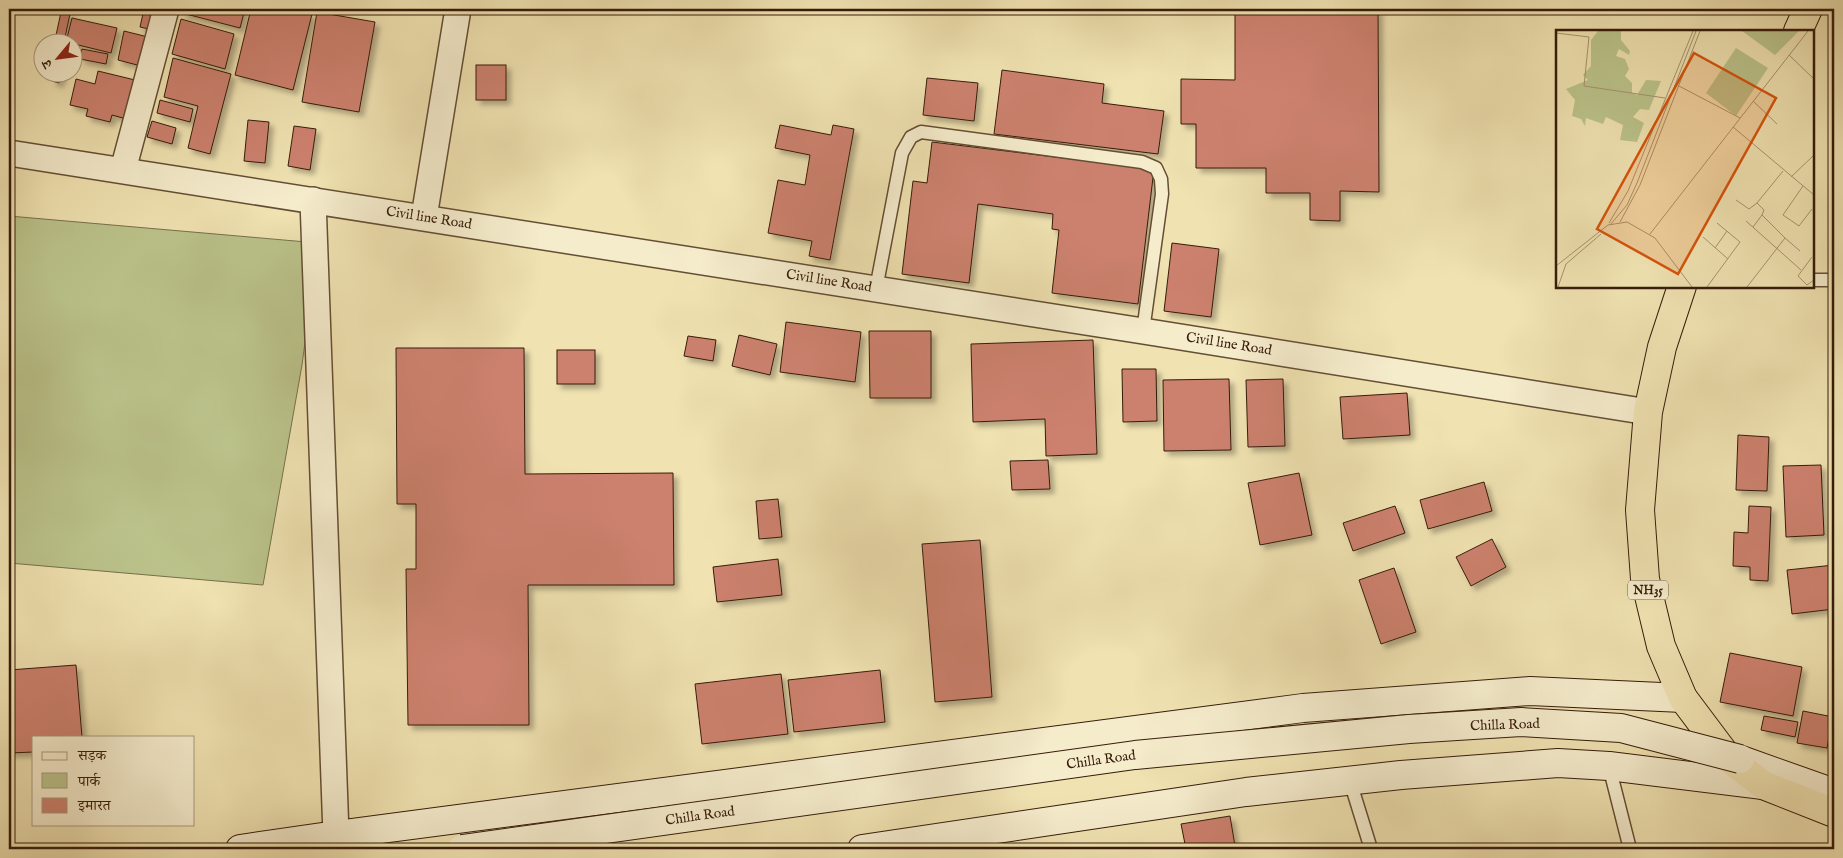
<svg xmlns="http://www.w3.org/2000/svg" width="1843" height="858" font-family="'IM FELL English','Noto Serif Devanagari',serif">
  <defs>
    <filter id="shadow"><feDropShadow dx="4.5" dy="4.5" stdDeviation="2.5" flood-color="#0004"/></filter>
  </defs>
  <rect width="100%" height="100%" fill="#f0e2b1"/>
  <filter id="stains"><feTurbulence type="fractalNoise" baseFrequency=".004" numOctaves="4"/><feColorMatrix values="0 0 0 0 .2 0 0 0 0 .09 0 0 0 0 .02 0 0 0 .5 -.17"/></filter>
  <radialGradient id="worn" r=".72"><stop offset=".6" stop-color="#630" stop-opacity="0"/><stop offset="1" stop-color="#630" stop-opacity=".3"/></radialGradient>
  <!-- green -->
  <polygon fill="#bbc38b" stroke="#78704b" points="9,216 318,243 302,365 263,585 9,563"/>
  <!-- building -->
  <g fill="#cc816e" stroke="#361c0b" filter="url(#shadow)">
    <polygon points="144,9 163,9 158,31 140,27"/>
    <polygon points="183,9 245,9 240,28 182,13"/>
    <polygon points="251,9 290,9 312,14 293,90 235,75"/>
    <polygon points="1235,9 1378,9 1379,192 1340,191 1340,221 1310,220 1310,193 1266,193 1266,168 1196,168 1196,124 1181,124 1181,79 1235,80"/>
    <polygon points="61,12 70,14 64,42 55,40"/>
    <polygon points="317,12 375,22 359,112 302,102"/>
    <polygon points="72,18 117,28 111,53 66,42"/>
    <polygon points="181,19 234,34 225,69 172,54"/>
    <polygon points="124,31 152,38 145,67 118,60"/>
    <polygon points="82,49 108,54 106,64 80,59"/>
    <polygon points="173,58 231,74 210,154 188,148 198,106 164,97"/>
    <rect x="476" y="65" width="30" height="35"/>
    <polygon points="1002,70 1104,84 1102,103 1164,111 1158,154 994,134"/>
    <polygon points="98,71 139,81 130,120 112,115 110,122 86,116 88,109 70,105 76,79 95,84"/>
    <polygon points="54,72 62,72 59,83 52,81"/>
    <polygon points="927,78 978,83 974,121 923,115"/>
    <polygon points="160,100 193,109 190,122 157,113"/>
    <polygon points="248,120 269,122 265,163 244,161"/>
    <polygon points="152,121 176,128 172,144 147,137"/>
    <polygon points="780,125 831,135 833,125 854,129 830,260 809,256 812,241 768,233 778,180 805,185 810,155 775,148"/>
    <polygon points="294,126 316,129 310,170 288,166"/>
    <polygon points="932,142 1154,169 1138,304 1052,293 1059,230 1052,229 1053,214 978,204 969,283 902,274 913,181 927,183"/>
    <polygon points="1172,243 1219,249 1211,317 1164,311"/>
    <polygon points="786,322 861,332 855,382 780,372"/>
    <polygon points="869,331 931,331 931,398 870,398"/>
    <polygon points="739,335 777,344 770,375 732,366"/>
    <polygon points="688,336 716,340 713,361 684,356"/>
    <polygon points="1093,340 1097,454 1046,456 1045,419 973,422 971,344"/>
    <polygon points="396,348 524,348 525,474 673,473 674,585 528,585 529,725 408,725 406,569 416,569 416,504 397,504"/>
    <rect x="557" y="350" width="38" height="34"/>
    <polygon points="1122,369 1156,369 1157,421 1123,422"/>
    <polygon points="1229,379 1231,450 1164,451 1163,380"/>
    <polygon points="1283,379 1285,446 1248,447 1246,380"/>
    <polygon points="1407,393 1410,435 1343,439 1340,397"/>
    <polygon points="1738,435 1769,437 1767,491 1736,490"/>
    <polygon points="1048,460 1050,489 1012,490 1010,461"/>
    <polygon points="1821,465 1824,535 1786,537 1783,466"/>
    <polygon points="1299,473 1312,535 1260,545 1248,483"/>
    <polygon points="1484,482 1492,511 1428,529 1420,500"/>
    <polygon points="778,499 782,537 759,539 756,501"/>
    <polygon points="1395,506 1405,533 1353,551 1343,523"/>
    <polygon points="1749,506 1771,507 1768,581 1750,580 1750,567 1733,566 1734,532 1748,533"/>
    <polygon points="1492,539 1506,567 1471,586 1456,557"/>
    <polygon points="980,540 992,697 935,702 922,544"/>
    <polygon points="778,559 782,595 717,602 713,567"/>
    <polygon points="1834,565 1834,609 1792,614 1787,570"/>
    <polygon points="1394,568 1416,632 1381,644 1359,580"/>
    <polygon points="1730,653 1802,667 1793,716 1720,702"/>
    <polygon points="76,665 82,737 34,737 34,752 9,753 9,670"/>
    <polygon points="880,670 885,722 794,732 788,680"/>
    <polygon points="781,674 788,734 702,744 695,684"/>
    <polygon points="1803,711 1833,717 1827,748 1797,743"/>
    <polygon points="1764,716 1798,722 1795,737 1761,730"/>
    <polygon points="1230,816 1235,846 1215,849 1186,849 1181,824"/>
  </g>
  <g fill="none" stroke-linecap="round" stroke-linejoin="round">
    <!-- lane casing -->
    <g stroke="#644e34" stroke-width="15">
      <g id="lane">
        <polyline points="1812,280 1834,280"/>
        <polyline points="876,289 902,153 911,137 921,132 1142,162 1156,168 1161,179 1162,194 1143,331"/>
        <polyline points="1609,766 1630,849"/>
        <polyline points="1350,781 1371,849"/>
      </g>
    </g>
    <!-- street casing -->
    <g stroke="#644e34" stroke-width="28">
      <g id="street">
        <polyline points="9,153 1143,331 1648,412"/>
        <polyline points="123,170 166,9"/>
        <polyline points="313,200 336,835"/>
        <polyline points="424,217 458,9"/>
      </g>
    </g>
    <!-- secondary casing -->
    <g stroke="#361c0b" stroke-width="30">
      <g id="secondary">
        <polyline points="1741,760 1834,793"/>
        <polyline points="240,849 336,835 1303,708 1530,691 1683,698"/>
        <polyline points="862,849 1246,792 1401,775 1558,763 1609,766 1763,785"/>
      </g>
    </g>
    <!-- highway casing -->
    <g stroke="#361c0b" stroke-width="30">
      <g id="highway">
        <polyline points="1798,31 1808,9"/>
        <polyline points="1682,286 1662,347 1648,412 1640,510 1645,579 1661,646 1683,698 1728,758 1763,785 1834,813"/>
      </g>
    </g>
    <!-- lane -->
    <use href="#lane" stroke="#f5eccc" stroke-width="12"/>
    <!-- street -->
    <use href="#street" stroke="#f5eccc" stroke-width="25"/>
    <!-- secondary -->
    <use href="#secondary" stroke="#f5eccc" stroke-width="28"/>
    <!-- highway -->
    <use href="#highway" stroke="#f0e2b1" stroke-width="28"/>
    <!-- secondary-bridge casing -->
    <g stroke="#361c0b" stroke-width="30" stroke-linecap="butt">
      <polyline id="secondary-bridge" points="462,849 1135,755 1409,729 1521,722 1621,728 1740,759"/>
    </g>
    <!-- secondary-bridge -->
    <use href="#secondary-bridge" stroke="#f5eccc" stroke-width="28"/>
  </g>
  <g text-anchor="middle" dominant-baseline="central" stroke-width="4" stroke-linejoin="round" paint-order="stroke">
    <!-- shield labels -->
    <rect fill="#f5eccc" stroke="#6f5a45" stroke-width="1" x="1628" y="580.5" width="40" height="19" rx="4"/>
    <g font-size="12" font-weight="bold" fill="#361c0b">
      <text x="1648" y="590">NH35</text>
    </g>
    <!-- street labels -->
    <g font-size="14" fill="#361c0b" stroke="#f5eccc">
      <text transform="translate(429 218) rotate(9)">Civil line Road</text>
      <text transform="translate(829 281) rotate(9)">Civil line Road</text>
      <text transform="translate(1229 344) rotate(9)">Civil line Road</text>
      <text transform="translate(1505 725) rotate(-2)">Chilla Road</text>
      <text transform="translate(1101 760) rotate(-8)">Chilla Road</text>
      <text transform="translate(700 816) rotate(-8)">Chilla Road</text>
    </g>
  </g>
  <!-- overview -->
  <g transform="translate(1556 30)">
    <rect width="258" height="258" fill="#f0e2b1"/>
    <path d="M42 1H65V10L74 21 73 25 63 19 60 26 69 29 73 39 69 46 76 53V63L81 65 90 50 105 51 93 80 84 79 77 87 88 93 81 112 64 110 67 95 50 87 47 94 30 88 29 96 25 89 16 86 19 70 10 59 32 50 27 45 35 36V10ZM186 1H243L219 25ZM180 18 212 38 180 86 150 63Z" fill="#bbc38b"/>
    <path fill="none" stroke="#a6936f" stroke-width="1" d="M0 3 33 7 28 56 109 68M233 25 258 49M123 56 184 88M197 71 221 94M177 97 258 165M235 147 258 125M247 156 227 185 243 196 256 179M180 170 193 179 201 173M190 191 245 240M64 192 84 155 144 1M53 193 72 161 137 1M54 195 71 175 81 153 140 1M197 197 206 185M94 204 252 1M147 207 172 229M229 208 244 221M159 218 171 201M256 227 242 246 251 255 258 250M0 236 52 195 71 192 99 208 136 257M2 257 10 234 45 204M151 257 184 212 161 193M191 257 229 208 206 185 208 180 201 173 227 141"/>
    <path fill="#d6530c" fill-opacity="0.15" stroke="#d6530c" stroke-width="2.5" d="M138 23 220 68 122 244 41 199Z"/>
    <rect width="258" height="258" fill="none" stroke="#361c0b" stroke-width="2.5"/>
  </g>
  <!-- margin -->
  <rect width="1843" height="858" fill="none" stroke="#f0e2b1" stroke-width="30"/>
  <rect x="10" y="10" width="1823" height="838" fill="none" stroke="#361c0b" stroke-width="2.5"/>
  <rect x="15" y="15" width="1813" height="828" fill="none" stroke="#361c0b"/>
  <!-- legend -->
  <rect x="32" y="736" width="162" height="90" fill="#f5eccc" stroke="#a9997f"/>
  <rect x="42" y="752" width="25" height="8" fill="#f5eccc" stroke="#a9997f"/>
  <text x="78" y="760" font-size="15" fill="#361c0b">सड़क</text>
  <rect x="42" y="773" width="25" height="15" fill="#bbc38b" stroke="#a9997f"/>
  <text x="78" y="786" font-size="15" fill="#361c0b">पार्क</text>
  <rect x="42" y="798" width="25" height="15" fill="#cc816e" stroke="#a9997f"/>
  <text x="78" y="810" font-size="15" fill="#361c0b">इमारत</text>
  <!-- north arrow -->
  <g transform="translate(58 58) rotate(241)"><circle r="24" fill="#f5eccc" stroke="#a9997f"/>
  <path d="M0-4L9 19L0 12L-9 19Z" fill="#8f2418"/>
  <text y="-8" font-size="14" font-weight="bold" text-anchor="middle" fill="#361c0b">उ</text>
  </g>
  <rect width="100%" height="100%" filter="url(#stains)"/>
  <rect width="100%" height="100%" fill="url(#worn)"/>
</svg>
